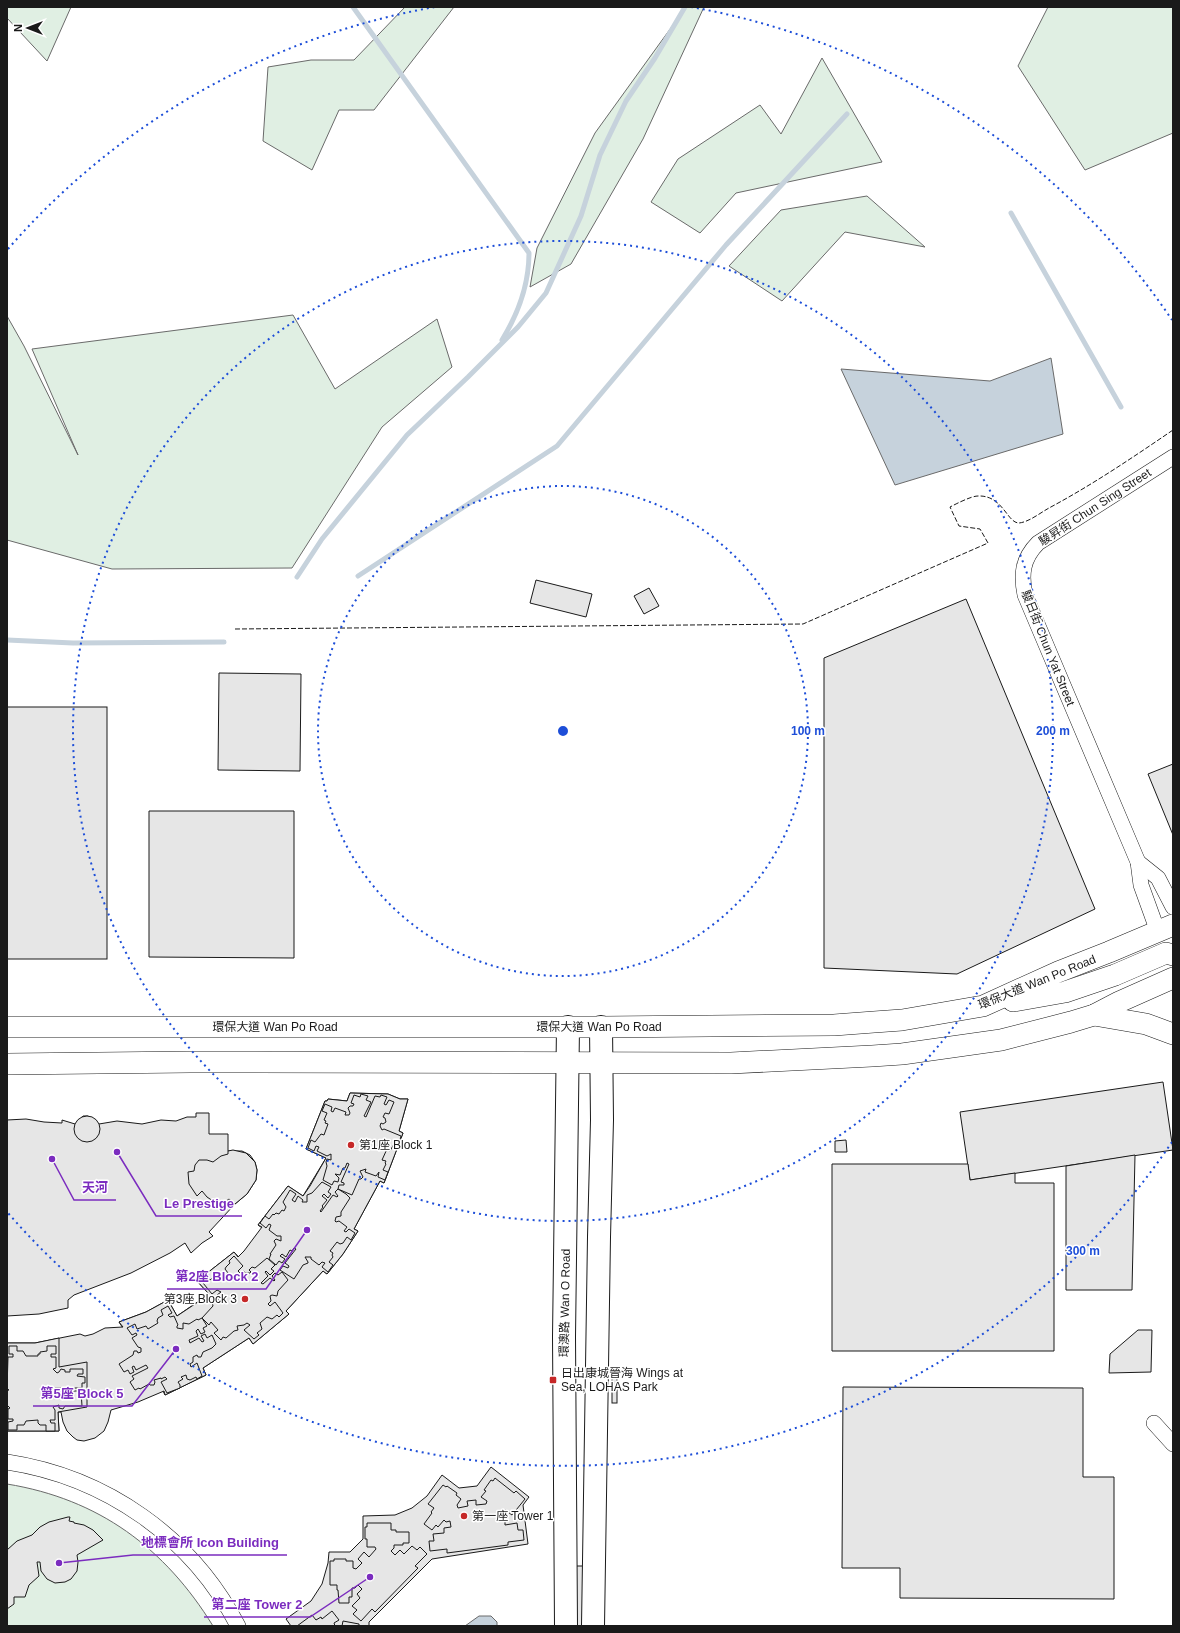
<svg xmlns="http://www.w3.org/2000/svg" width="1180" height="1633" font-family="Helvetica,'Noto Sans TC',sans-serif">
  <rect width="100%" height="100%" fill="#fff"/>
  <!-- green -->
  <g fill="#e0efe3" stroke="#6a6a6a">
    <polygon points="7,7 71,7 47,61 7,18"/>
    <polygon points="405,7 454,7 374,110 339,110 312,170 263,141 268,67 311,60 354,60"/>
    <polygon points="686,7 704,7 643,139 571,264 530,287 537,248 595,133"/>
    <polygon points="1048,7 1173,7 1173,133 1085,170 1018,66"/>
    <polygon points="822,58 882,162 736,193 700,233 651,202 678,159 760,105 781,134"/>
    <polygon points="867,196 925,247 845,232 782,301 729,266 781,210"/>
    <polygon points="293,315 335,389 437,319 452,367 382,427 292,568 112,569 7,540 7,316 24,346 78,455 32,349"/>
    <path d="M7 1484C99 1499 165 1548 213 1626H7Z"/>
  </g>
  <!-- water -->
  <g fill="#c6d2dc" stroke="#6a6a6a">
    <polygon points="1051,358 1063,434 895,485 841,369 990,381"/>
    <polygon points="479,1616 491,1616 497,1622 497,1626 465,1626"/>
  </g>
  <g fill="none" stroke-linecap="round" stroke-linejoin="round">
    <!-- stream -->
    <g stroke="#c6d2dc" stroke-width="5">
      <path d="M353 7 529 253C529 283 518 314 502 340"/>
      <polyline points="1011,213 1121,407"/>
      <polyline points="358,576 557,446 726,245 847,114"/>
      <polyline points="297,577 322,539 407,435 468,377 518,327 546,293 581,216 600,155 626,101 655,58 685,7"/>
      <polyline points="7,640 73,643 224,642"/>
    </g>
  </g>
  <!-- building -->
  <g fill="#e6e6e6" stroke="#1a1a1a">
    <polygon points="536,580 592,594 586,617 530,603"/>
    <polygon points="649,588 659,606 644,614 634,596"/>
    <polygon points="966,599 1095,909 957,974 824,968 824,658"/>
    <polygon points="219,673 301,674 300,771 218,770"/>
    <rect x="7" y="707" width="100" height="252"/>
    <polygon points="1173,764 1173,835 1148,774"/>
    <polygon points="149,811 294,811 294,958 149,957"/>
    <polygon points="1163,1082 1173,1150 970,1180 960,1112"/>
    <polygon points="350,1093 388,1094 400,1099 408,1099 399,1131 403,1133 384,1183 380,1181 354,1229 358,1231 343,1254 327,1274 323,1271 286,1311 289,1314 253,1344 249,1338 203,1368 206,1375 165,1395 160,1385 135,1394 113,1355 135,1347 119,1322 146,1312 168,1300 177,1316 209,1294 197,1281 234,1252 246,1265 273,1236 258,1225 288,1186 303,1196 326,1158 306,1149 325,1101 327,1101 328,1099 347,1101"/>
    <polygon points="350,1093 388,1094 400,1099 408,1099 399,1131 403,1133 384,1183 380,1181 354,1229 358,1231 343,1254 327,1274 323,1271 286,1311 289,1314 253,1344 249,1338 203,1368 206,1375 165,1395 164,1391 138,1402 111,1410 108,1422 104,1431 95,1438 84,1441 77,1440 73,1437 67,1431 63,1422 61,1412 58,1412 59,1431 7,1431 7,1343 35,1343 80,1334 85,1336 93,1334 105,1328 123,1327 119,1322 146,1312 168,1300 177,1316 198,1302 209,1294 197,1281 234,1252 238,1257 244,1251 262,1227 258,1225 288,1186 303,1196 310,1186 326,1158 306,1149 325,1101 327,1101 328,1099 347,1101"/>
    <polygon points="361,1094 368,1096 366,1100 371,1102 364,1116 366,1117 375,1096 380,1097 381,1095 387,1097 384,1104 386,1105 389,1100 394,1102 389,1114 385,1113 383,1117 385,1118 386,1122 383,1124 381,1123 380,1126 382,1130 384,1129 401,1136 399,1144 395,1142 390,1151 387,1149 382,1160 386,1161 385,1163 386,1164 383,1170 388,1172 385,1180 378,1177 379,1172 376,1176 365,1172 366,1169 360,1171 363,1177 361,1179 359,1179 352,1195 338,1189 339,1185 344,1185 344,1183 341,1182 349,1164 347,1163 345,1168 343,1168 340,1175 335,1174 339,1178 338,1182 334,1181 332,1185 323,1180 327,1166 326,1162 327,1159 331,1160 331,1154 327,1156 317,1151 319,1147 316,1146 314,1151 308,1148 311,1140 315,1142 321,1134 324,1135 328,1124 325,1123 326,1121 324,1120 327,1113 322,1111 325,1104 332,1107 331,1111 333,1112 335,1108 346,1112 345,1115 349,1115 350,1113 348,1108 350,1106 353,1106 354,1104 351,1103 354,1095 360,1097"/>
    <polygon points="196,1113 209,1113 209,1134 228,1134 228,1151 242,1151 250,1155 255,1162 257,1170 256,1180 247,1194 235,1204 209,1232 213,1236 202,1243 191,1253 185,1243 170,1253 131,1273 74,1295 68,1300 68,1308 39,1314 7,1316 7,1120 26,1119 44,1122 62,1123 62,1120 75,1124 83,1116 88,1116 99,1124 117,1121 142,1124 161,1120 176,1121 187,1117 196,1117"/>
    <circle cx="87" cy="1129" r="13"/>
    <polygon points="846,1140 847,1152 835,1152 835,1141"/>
    <polygon points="233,1150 246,1153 255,1162 257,1170 256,1180 247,1194 235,1204 229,1199 225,1202 213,1201 207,1197 202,1191 197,1196 189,1184 188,1172 194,1171 195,1165 199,1160 207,1160 213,1162 221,1156 228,1154 228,1151"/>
    <polygon points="1135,1155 1132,1290 1066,1290 1066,1166"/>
    <polygon points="832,1164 968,1164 970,1180 1015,1173 1015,1183 1054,1183 1054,1351 832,1351"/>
    <polygon points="322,1182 331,1187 328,1192 331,1194 328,1198 324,1194 322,1196 327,1200 322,1206 323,1207 320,1211 321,1212 333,1195 337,1197 338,1196 335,1192 338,1189 346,1194 350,1198 341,1212 341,1216 336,1217 335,1221 336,1222 339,1221 347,1227 344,1231 346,1232 349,1229 355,1233 351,1240 347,1237 343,1243 340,1244 337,1242 330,1251 333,1253 332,1255 333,1257 329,1262 333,1265 328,1272 322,1267 325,1263 322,1262 319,1265 311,1259 311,1257 305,1257 308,1262 308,1263 303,1265 294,1279 280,1270 283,1266 288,1268 289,1266 285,1263 296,1249 294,1248 292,1251 290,1250 286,1257 282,1254 280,1256 285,1259 282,1263 279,1261 276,1265 269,1259 271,1254 270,1254 276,1245 274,1241 276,1239 281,1241 281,1236 277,1236 269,1230 271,1225 269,1224 266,1228 260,1223 265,1216 269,1219 273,1214 274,1215 276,1213 279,1214 282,1210 284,1211 286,1207 283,1202 290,1190 296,1194 292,1200 295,1202 298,1196 303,1200 302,1202 307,1202 307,1195 312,1193"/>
    <polygon points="234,1256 243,1266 238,1271 240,1273 244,1271 245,1273 250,1273 251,1272 249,1270 252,1267 255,1268 267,1258 275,1265 271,1269 274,1271 270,1275 266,1271 265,1272 268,1276 261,1283 263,1284 270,1278 274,1281 275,1280 272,1276 275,1273 278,1275 282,1272 288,1280 278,1291 277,1296 272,1295 270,1296 271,1301 268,1304 270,1306 275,1302 283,1313 279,1317 277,1315 272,1319 267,1317 260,1323 262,1329 257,1333 259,1335 254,1339 244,1330 250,1325 247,1323 244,1325 237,1326 238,1330 234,1331 226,1338 223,1337 221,1340 214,1333 218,1330 211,1322 209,1325 202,1318 213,1306 212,1302 219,1301 217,1295 221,1292 217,1290 212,1294 203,1283 208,1279 210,1280 215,1276 221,1279 228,1273 225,1269 226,1267 230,1263 229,1261"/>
    <polygon points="168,1306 172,1313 168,1315 170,1317 174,1316 178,1325 177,1326 177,1328 183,1329 183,1323 189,1324 197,1319 198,1320 202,1318 207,1326 203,1328 205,1332 201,1334 198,1329 196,1331 198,1336 189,1340 190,1343 199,1338 202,1342 204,1341 201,1336 205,1334 207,1338 212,1335 216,1344 212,1348 203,1352 201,1357 198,1357 197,1355 193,1357 193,1362 190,1364 191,1367 197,1363 202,1376 197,1379 196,1377 190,1380 187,1379 186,1375 181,1377 183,1379 178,1382 180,1385 180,1388 167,1393 161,1382 167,1379 165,1377 161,1379 161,1378 154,1380 155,1382 154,1385 150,1385 149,1384 140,1389 139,1388 135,1390 130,1382 134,1379 132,1376 148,1368 146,1365 136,1370 134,1366 132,1367 134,1372 130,1374 128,1370 124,1372 119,1364 133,1355 134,1351 137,1351 138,1353 141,1352 141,1348 138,1347 132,1338 137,1335 136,1333 132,1335 127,1328 135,1324 137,1329 146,1326 148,1329 158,1323 157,1321 158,1318 163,1315 161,1310"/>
    <polygon points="1138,1330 1152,1330 1151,1372 1109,1373 1110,1354"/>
    <polygon points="59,1338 59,1367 87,1362 87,1407 58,1412 59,1431 7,1431 7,1343 35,1343"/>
    <polygon points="9,1346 17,1346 17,1351 23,1351 26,1356 38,1356 38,1354 40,1354 40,1352 47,1351 47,1346 56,1346 56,1354 51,1354 51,1357 56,1357 56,1368 53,1369 57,1373 59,1372 61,1369 65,1370 65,1372 70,1372 70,1369 83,1369 83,1374 78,1374 77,1376 85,1377 85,1383 82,1383 82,1388 55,1388 55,1391 81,1391 82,1406 65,1406 63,1409 59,1408 59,1405 53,1407 55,1410 55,1420 50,1420 51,1423 55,1423 55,1431 46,1431 46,1425 40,1425 38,1423 38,1420 26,1421 24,1425 17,1425 17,1430 8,1430 8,1422 13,1421 13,1419 8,1419 8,1409 10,1408 7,1405 7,1390 9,1390 7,1389 8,1357 13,1357 13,1354 9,1354"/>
    <rect x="612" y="1372" width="5" height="31"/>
    <polygon points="843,1387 1083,1388 1083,1477 1114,1477 1114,1599 900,1598 900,1568 842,1568"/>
    <polygon points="491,1467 529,1497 523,1505 528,1544 432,1559 369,1622 369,1626 291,1626 286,1619 311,1601 322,1584 328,1563 329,1552 350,1552 363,1539 363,1516 395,1515 412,1508 427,1496 442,1475 459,1488 477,1486"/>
    <polygon points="495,1478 514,1493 516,1491 525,1499 512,1515 505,1510 502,1515 497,1515 498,1521 505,1520 505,1525 517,1523 518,1530 523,1530 524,1540 508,1542 508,1545 447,1553 447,1549 430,1551 429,1541 434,1541 433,1534 444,1533 444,1528 451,1527 450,1521 446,1522 444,1520 438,1527 436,1525 432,1530 424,1524 432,1513 431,1512 434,1508 428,1504 443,1485 446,1487 447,1486 457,1493 456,1495 461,1499 457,1505 458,1508 468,1506 467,1501 476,1500 476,1505 486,1504 487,1501 481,1497 486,1491 484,1490 491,1480 493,1481"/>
    <polygon points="68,1517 70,1517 69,1521 74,1522 74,1523 84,1525 93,1530 103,1540 77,1555 78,1562 77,1571 71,1579 65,1582 55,1583 47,1579 41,1571 40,1562 37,1562 39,1576 29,1585 25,1597 14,1597 14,1604 7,1609 7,1550 17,1541 32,1535 40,1527 49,1522"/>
    <polygon points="367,1523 391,1523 391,1530 396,1530 396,1532 409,1532 409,1543 403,1543 403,1545 394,1545 394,1548 391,1551 395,1555 400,1550 404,1554 412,1546 417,1550 420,1547 427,1554 415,1566 418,1568 375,1612 372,1609 361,1621 353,1614 357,1610 352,1606 360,1598 357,1594 362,1589 358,1585 355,1588 352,1588 352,1597 349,1597 349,1603 339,1603 338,1590 337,1590 337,1585 330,1585 330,1561 334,1561 334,1559 346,1559 346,1561 353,1561 353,1568 356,1569 362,1563 358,1559 364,1552 369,1557 376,1549 375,1547 367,1547 367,1539 365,1539 365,1527 367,1527"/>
    <rect x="556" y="1566" width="27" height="60"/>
    <polygon points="332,1611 339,1620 334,1623 335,1626 297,1626 312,1615 316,1620 321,1617 322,1619"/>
    <polygon points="343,1621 359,1624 359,1626 342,1626"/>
  </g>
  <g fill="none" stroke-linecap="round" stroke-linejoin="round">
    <!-- minor casing -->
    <g stroke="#1a1a1a" stroke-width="16">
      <g id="minor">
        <polyline points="1138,862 1158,878 1173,907"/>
        <path d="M1158 932 1141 885 1138 862 1025 595C1021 575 1022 559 1038 543L1173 457"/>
        <polyline points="1154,1423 1173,1444"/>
        <path d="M7 1462C106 1477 192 1537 238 1626"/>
      </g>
    </g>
    <!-- secondary casing -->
    <g stroke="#1a1a1a" stroke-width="22">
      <g id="secondary">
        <polyline points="1013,1001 1065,992 1115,975 1166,953 1173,955"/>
        <polyline points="1094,1015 1146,1024 1173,1034"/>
        <polyline points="7,1027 601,1027 834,1025 874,1022 902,1020 983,1006 1058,972 1109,952 1173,925"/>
        <polyline points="7,1064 190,1062 731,1063 872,1056 902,1054 1001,1040 1071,1022 1094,1015 1119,1002 1173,978"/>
      </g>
    </g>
    <!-- primary casing -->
    <g stroke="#1a1a1a" stroke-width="24">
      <g id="primary">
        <polyline points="566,1626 564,1337 568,1027"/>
        <polyline points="593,1626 599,1237 602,1120 601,1027"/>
      </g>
    </g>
    <!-- minor -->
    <use href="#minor" stroke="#fff" stroke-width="15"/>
    <!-- secondary -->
    <use href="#secondary" stroke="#fff" stroke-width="21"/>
    <!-- primary -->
    <use href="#primary" stroke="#fff" stroke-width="22"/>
    <!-- fence -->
    <path stroke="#1a1a1a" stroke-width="1" stroke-dasharray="5 2" stroke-linecap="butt" d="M235 629 803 624 988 543 980 529 959 526 950 507C956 504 971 496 978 496 1003 495 1007 523 1019 523 1029 522 1040 513 1049 508 1092 485 1132 458 1173 430"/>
  </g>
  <!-- distance rings -->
  <g fill="none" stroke="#1d4ed8" stroke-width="2" stroke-dasharray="2 4">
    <circle cx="563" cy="731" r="245"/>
    <circle cx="563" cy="731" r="490"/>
    <path d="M1172 1142A735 735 0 0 1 8 1213M8 249A735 735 0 0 1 435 7M691 7A735 735 0 0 1 1172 320"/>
  </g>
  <!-- markers -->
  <g fill="#c62828" stroke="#fff" stroke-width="1.5">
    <circle cx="351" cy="1145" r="4"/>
    <circle cx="245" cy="1299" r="4"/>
    <rect x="549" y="1376" width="8" height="8" rx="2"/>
    <circle cx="464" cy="1516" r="4"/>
  </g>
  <g text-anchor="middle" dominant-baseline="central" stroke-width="3" stroke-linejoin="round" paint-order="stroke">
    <!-- street labels -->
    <g font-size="12" fill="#1a1a1a" stroke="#fff">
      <text transform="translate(1095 507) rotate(-33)">駿昇街 Chun Sing Street</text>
      <text transform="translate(1048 648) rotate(68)">駿日街 Chun Yat Street</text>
      <text transform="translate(1037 982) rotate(-22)">環保大道 Wan Po Road</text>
      <text x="275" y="1027">環保大道 Wan Po Road</text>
      <text x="599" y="1027">環保大道 Wan Po Road</text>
      <text transform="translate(565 1303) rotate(-89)">環澳路 Wan O Road</text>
    </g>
    <!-- poi labels -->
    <g font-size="12" fill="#1a1a1a" stroke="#fff" text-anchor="start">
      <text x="359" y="1145">第1座 Block 1</text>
      <text x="237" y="1299" text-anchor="end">第3座 Block 3</text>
      <text x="561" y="1373">日出康城晉海 Wings at<tspan x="561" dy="14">Sea, LOHAS Park</tspan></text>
      <text x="472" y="1516">第一座 Tower 1</text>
    </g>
  </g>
  <circle cx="563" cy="731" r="6" fill="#1d4ed8" stroke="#fff" stroke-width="2"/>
  <g font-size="12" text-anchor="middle" font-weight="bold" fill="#1d4ed8" stroke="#fff" stroke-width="3" stroke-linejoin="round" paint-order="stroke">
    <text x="808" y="735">100 m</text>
    <text x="1053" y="735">200 m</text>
    <text x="1083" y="1255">300 m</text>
  </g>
  <!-- callouts -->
  <path fill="none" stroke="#7b2cbf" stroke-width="1.5" d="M52 1159L74 1200H116M117 1152L156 1216H242M307 1230L266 1289H167M176 1349L132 1406H33M59 1563L133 1555H287M370 1577L310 1617H204"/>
  <g fill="#7b2cbf" stroke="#fff" stroke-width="1.5">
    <circle cx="52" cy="1159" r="4"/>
    <circle cx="117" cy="1152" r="4"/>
    <circle cx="307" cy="1230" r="4"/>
    <circle cx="176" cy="1349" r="4"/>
    <circle cx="59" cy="1563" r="4"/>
    <circle cx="370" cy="1577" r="4"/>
  </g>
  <g font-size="13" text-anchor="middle" font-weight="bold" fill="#7b2cbf" stroke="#fff" stroke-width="3" stroke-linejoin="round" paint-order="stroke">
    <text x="95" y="1192">天河</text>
    <text x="199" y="1208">Le Prestige</text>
    <text x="217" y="1281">第2座 Block 2</text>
    <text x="82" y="1398">第5座 Block 5</text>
    <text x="210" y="1547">地標會所 Icon Building</text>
    <text x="257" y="1609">第二座 Tower 2</text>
  </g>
  <!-- border -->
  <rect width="1180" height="1633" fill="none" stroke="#1a1a1a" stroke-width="16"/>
  <!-- north arrow -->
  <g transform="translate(28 28) rotate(270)" stroke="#ffffff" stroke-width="3" paint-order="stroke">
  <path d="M0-3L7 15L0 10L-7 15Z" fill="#1a1a1a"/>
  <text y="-6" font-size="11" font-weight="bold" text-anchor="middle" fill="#1a1a1a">N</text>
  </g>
</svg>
